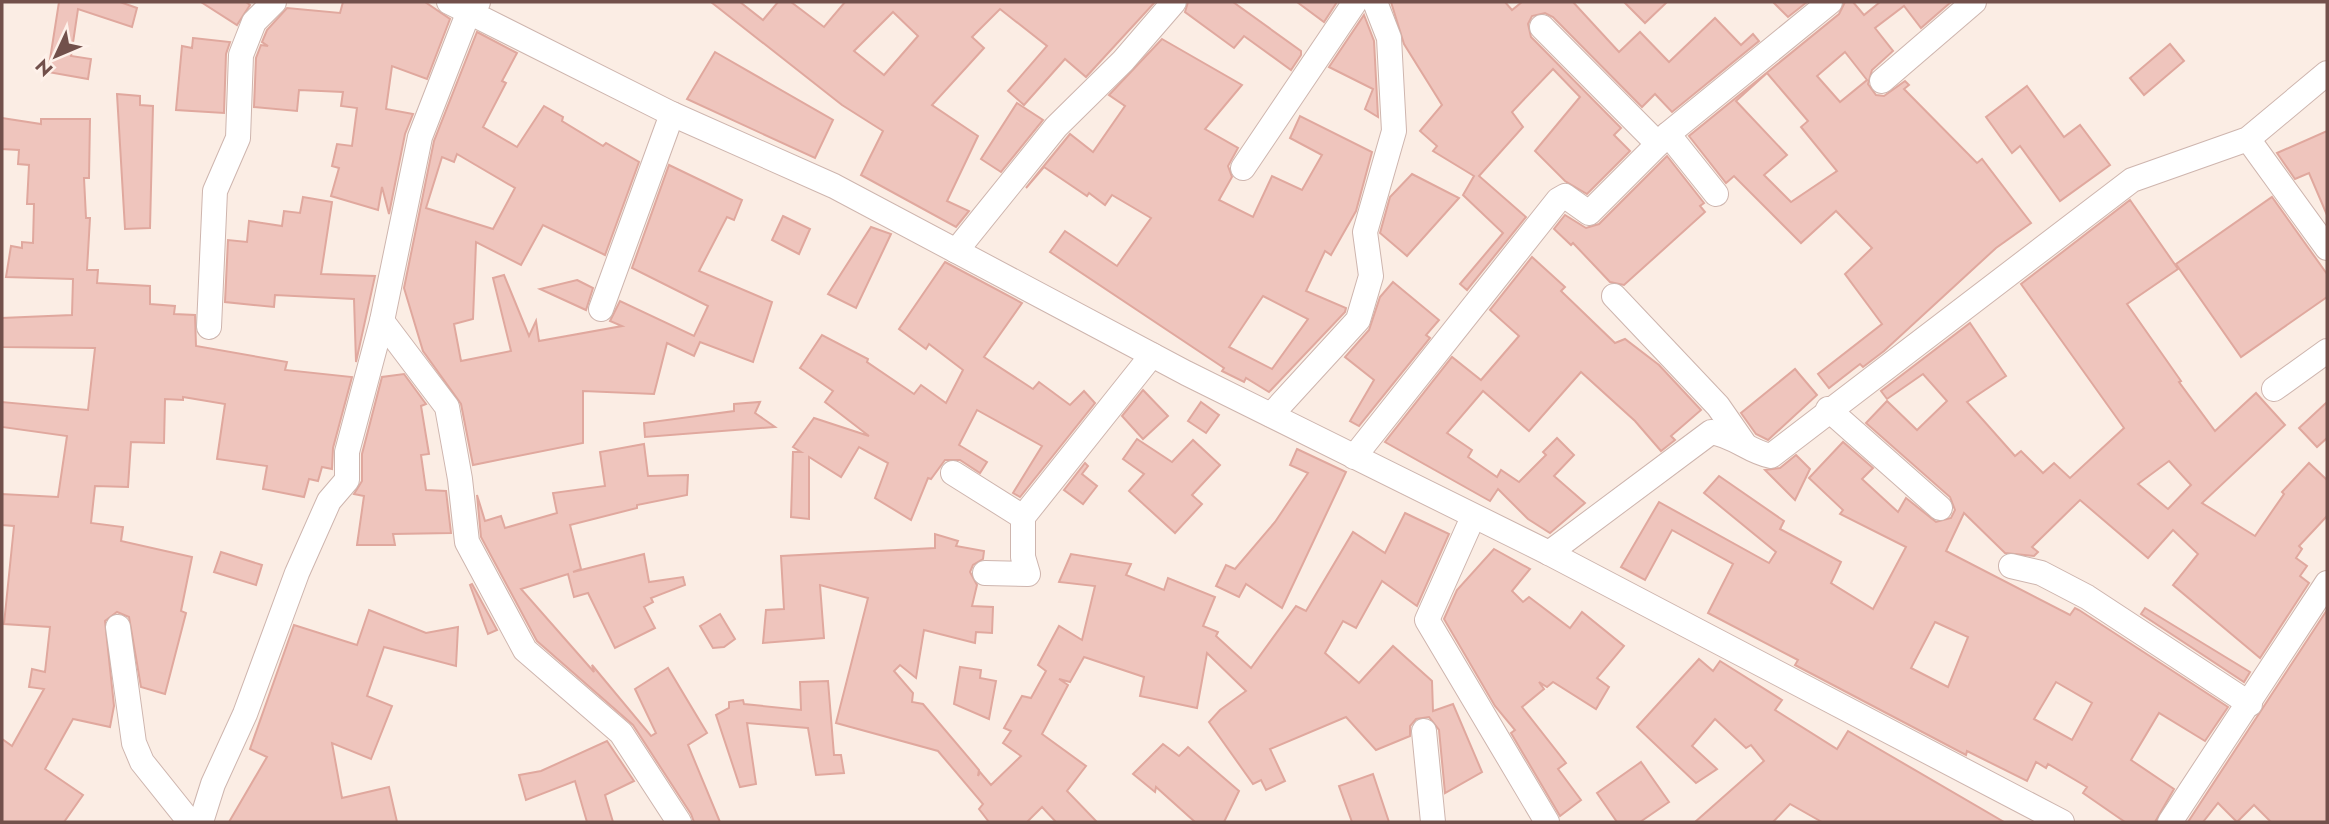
<svg xmlns="http://www.w3.org/2000/svg" width="2329" height="824" font-family="Jost,sans-serif">
  <rect width="100%" height="100%" fill="#fbede4"/>
  <!-- building -->
  <g fill="#efc5bd" stroke="#e0a89e" stroke-width="2" fill-rule="evenodd">
    <polygon points="59,2 120,2 137,8 132,27 78,9 71,56 91,59 88,79 48,72"/>
    <polygon points="201,2 246,2 250,5 237,25"/>
    <polygon points="343,2 425,2 450,19 427,79 392,66 386,109 413,114 405,134 389,214 382,187 378,210 331,196 339,168 332,166 337,144 352,146 357,108 341,106 343,92 299,90 297,111 254,107 256,58 261,45 268,46 262,42 267,30 287,8 340,13"/>
    <path d="M711 2H740L763 20 778 2H791L824 27 845 2H1155L1086 77 1065 59 1024 105 1008 91 1047 46 1000 9 972 37 984 48 932 105 978 136 947 201 969 211 956 227 861 175 883 131 842 105ZM893 12 918 36 884 75 854 51Z"/>
    <polygon points="1188,2 1233,2 1301,51 1301,55 1291,70 1244,36 1234,48 1185,12"/>
    <polygon points="1297,2 1337,2 1324,22"/>
    <polygon points="1391,2 1505,2 1512,10 1522,2 1573,2 1619,52 1640,32 1669,62 1715,18 1741,45 1753,34 1759,41 1672,112 1655,94 1642,107 1553,17 1545,13 1532,16 1528,24 1531,37 1621,128 1614,135 1630,151 1587,194 1565,181 1535,151 1580,97 1553,69 1512,112 1523,127 1479,176 1526,217 1467,290 1460,284 1503,233 1463,195 1474,176 1433,151 1437,146 1420,131 1442,105 1404,44"/>
    <polygon points="1624,2 1667,2 1645,23"/>
    <polygon points="1773,2 1807,2 1788,17"/>
    <path d="M1845 2H1853L1864 15 1880 2H1951L1921 28 1904 6 1875 28 1893 51 1872 70 1868 84 1876 95 1884 96 1905 81 1909 85 1904 89 1977 163 1982 159 2031 223 1996 248 1884 351 1863 367 1860 364 1829 388 1818 374 1882 324 1845 274 1872 248 1836 211 1801 243 1734 176 1726 183 1689 136 1839 14ZM1845 52 1867 80 1840 102 1817 76ZM1767 73 1808 121 1801 127 1837 171 1791 202 1764 175 1787 155 1736 101Z"/>
    <polygon points="1364,15 1374,41 1378,117 1365,109 1373,89 1329,67"/>
    <path d="M477 32 517 53 502 81 506 83 483 127 517 147 544 106 563 117 562 121 603 146 606 143 639 162 605 255 543 225 521 265 476 242 473 319 454 324 461 361 511 351 493 278 504 275 529 336 536 321 539 341 622 326 610 321 620 301 694 336 708 306 632 268 669 165 742 200 734 220 727 217 699 271 772 302 753 362 700 342 694 356 667 343 654 394 583 391V443L473 465 461 404 423 351 404 288 434 141ZM457 154 515 188 493 229 426 208 442 157 454 162Z"/>
    <polygon points="193,38 230,42 226,54 224,113 176,110 182,46 192,48"/>
    <path d="M1162 39 1242 85 1205 129 1238 148 1228 166 1232 177 1219 200 1253 217 1272 176 1302 190 1322 155 1290 138 1300 116 1372 152 1356 211 1331 255 1325 251 1306 291 1346 308 1345 312 1269 392 1246 378 1244 382 1222 371 1224 368 1050 252 1065 231 1117 266 1151 218 1112 195 1105 205 1089 193 1087 196 1044 167 1026 188 1070 134 1093 152 1125 106 1109 95ZM1263 296 1308 319 1272 369 1229 347Z"/>
    <polygon points="2170,44 2184,61 2144,95 2130,78"/>
    <polygon points="715,52 833,120 815,158 687,99"/>
    <polygon points="2027,86 2064,137 2080,125 2110,165 2060,201 2020,146 2012,153 1986,117"/>
    <polygon points="117,94 140,96 140,105 153,106 150,228 125,229"/>
    <polygon points="1017,103 1043,120 1001,172 981,159"/>
    <polygon points="2,118 41,124 41,119 90,119 89,178 84,178 86,218 90,218 87,270 98,270 97,283 150,286 150,304 175,306 174,314 195,315 196,346 287,362 285,370 352,377 333,448 332,469 322,467 318,481 309,479 304,497 263,489 267,466 217,459 225,404 183,397 183,400 165,399 164,443 131,442 128,487 95,486 91,523 123,527 121,541 192,557 181,611 186,613 165,694 141,687 129,617 117,612 105,621 114,706 110,727 73,719 45,769 83,795 64,822 2,822 2,739 12,746 44,689 29,687 32,669 45,672 50,627 4,624 14,526 2,525 2,494 58,497 67,436 2,427 2,402 88,410 95,348 2,347 2,318 72,315 73,279 6,277 11,246 22,248 22,242 33,243 34,204 27,204 29,165 18,164 19,150 2,149"/>
    <polygon points="2327,131 2327,215 2309,173 2295,179 2277,153"/>
    <polygon points="1667,156 1704,203 1700,206 1705,212 1624,285 1610,282 1573,243 1571,245 1554,229 1565,215 1586,228 1599,224"/>
    <polygon points="1412,174 1459,198 1407,256 1380,233 1390,197"/>
    <polygon points="303,197 332,202 321,274 375,276 356,362 354,299 275,295 274,307 225,302 228,240 247,242 249,221 282,226 284,211 300,213"/>
    <polygon points="2272,197 2327,274 2327,297 2241,357 2176,264"/>
    <path d="M2130 200 2178 269 2127 304 2181 381 2179 382 2215 431 2256 393 2285 425 2202 503 2255 536 2284 494 2282 492 2309 463 2327 480V516L2299 546 2302 549 2296 558 2307 566 2300 576 2309 583 2260 658 2173 585 2198 554 2173 530 2148 558 2080 500 2032 547 2038 552 2034 556 2005 553 1964 513 1946 551 2070 615 2075 608 2079 610 2228 707 2205 741 2159 713 2131 760 2174 789 2155 822H2125L2083 793 2087 787 2048 764 2046 768 2036 762 2027 781 1967 751 1966 755 1795 665 1798 660 1708 613 1733 564 1672 530 1645 580 1621 567 1659 502 1769 563 1776 552 1704 493 1719 476 1784 521 1780 529 1841 562 1831 583 1873 609 1906 547 1840 514 1843 510 1809 478 1843 442 1873 468 1862 479 1898 512 1906 498 1936 522 1951 518 1955 510 1950 497 1866 423 1887 401 1917 430 1947 401 1923 374 1887 399 1881 391 1970 323 2006 376 1967 402 2015 456 2021 451 2043 473 2054 463 2070 478 2124 428 2021 284ZM2169 461 2191 485 2168 509 2138 484ZM1935 622 1968 637 1948 687 1911 668ZM2056 682 2092 703 2072 740 2034 719Z"/>
    <polygon points="783,216 810,229 799,254 772,240"/>
    <polygon points="871,227 891,234 856,308 828,294"/>
    <polygon points="1532,257 1565,287 1561,291 1615,343 1625,339 1659,365 1701,410 1671,436 1675,440 1661,451 1635,421 1581,372 1529,431 1483,391 1447,433 1472,450 1468,457 1497,477 1501,470 1519,482 1546,455 1543,452 1557,438 1574,455 1554,476 1585,503 1550,533 1528,519 1498,489 1490,501 1385,442 1452,357 1481,380 1519,336 1490,310"/>
    <polygon points="945,262 1022,303 984,357 1033,389 1039,382 1070,405 1084,391 1095,403 1020,497 1013,493 1042,446 977,410 959,445 987,462 980,473 960,460 945,460 931,479 928,478 911,520 875,498 888,463 859,447 841,477 809,457 809,519 791,517 793,452 801,452 793,447 814,418 869,436 825,402 833,391 800,368 822,335 868,359 867,362 914,394 921,385 946,403 963,370 929,344 926,349 899,329"/>
    <polygon points="577,280 593,288 586,310 540,289"/>
    <polygon points="1393,282 1439,320 1426,335 1430,338 1359,426 1350,421 1374,380 1345,357 1369,330 1380,297"/>
    <polygon points="1795,369 1817,395 1768,440 1756,434 1741,413"/>
    <polygon points="404,374 426,404 421,406 429,454 421,455 426,490 446,491 451,533 393,534 395,545 357,545 364,496 354,494 362,481 362,454 382,377"/>
    <polygon points="1143,390 1168,416 1143,439 1122,416"/>
    <polygon points="760,402 755,413 775,427 645,437 644,423 734,411 734,404"/>
    <polygon points="1201,402 1219,415 1206,433 1188,421"/>
    <polygon points="2327,402 2327,438 2317,447 2299,428"/>
    <polygon points="1137,439 1172,462 1193,440 1220,465 1192,495 1202,504 1175,533 1129,491 1144,474 1123,459"/>
    <polygon points="644,444 648,476 688,475 687,495 637,505 637,508 570,525 581,569 573,572 644,554 649,582 683,577 685,585 651,598 653,602 644,607 655,628 615,648 588,593 574,597 568,574 521,589 594,672 592,665 651,736 656,733 635,689 668,668 707,733 688,745 720,822 694,822 691,814 633,725 537,641 481,537 477,495 485,521 501,516 505,528 557,513 553,493 605,486 600,452"/>
    <polygon points="1297,449 1346,472 1282,608 1246,584 1239,597 1216,586 1226,565 1235,569 1275,522 1308,473 1290,465"/>
    <polygon points="1796,455 1810,469 1795,500 1765,470 1780,468"/>
    <polygon points="1085,463 1088,466 1082,474 1097,486 1083,504 1064,490"/>
    <polygon points="1405,513 1449,534 1417,606 1382,581 1356,628 1343,621 1325,653 1359,683 1393,646 1432,681 1433,711 1453,704 1482,772 1445,793 1439,730 1429,717 1416,719 1410,726 1410,736 1376,750 1346,717 1270,749 1285,781 1266,790 1261,780 1253,784 1209,722 1220,710 1246,691 1207,653 1197,708 1140,696 1144,677 1084,657 1070,682 1059,679 1068,685 1042,734 1086,766 1067,791 1097,822 1056,822 1042,807 1027,822 989,822 979,809 983,804 938,751 836,723 868,598 820,585 824,638 763,643 766,610 784,609 781,556 935,548 935,534 958,541 956,546 984,551 983,559 973,565 970,572 977,585 972,606 993,607 992,633 976,632 975,643 924,630 916,678 900,665 894,671 913,693 912,702 923,704 979,770 978,776 980,772 991,785 1021,756 1003,743 1011,731 1004,728 1022,696 1031,698 1046,671 1038,665 1059,626 1082,640 1095,586 1059,582 1071,554 1131,564 1126,575 1164,590 1168,578 1215,597 1203,626 1218,632 1216,636 1251,668 1296,606 1306,611 1353,532 1385,553"/>
    <polygon points="1494,549 1530,569 1512,591 1523,602 1529,597 1570,628 1582,612 1624,646 1597,678 1609,687 1596,709 1553,682 1547,687 1539,682 1544,689 1522,707 1566,763 1558,769 1581,800 1560,816 1511,733 1515,730 1495,706 1444,619 1457,590"/>
    <polygon points="221,552 262,565 256,585 214,572"/>
    <polygon points="472,584 497,630 488,634 470,585"/>
    <polygon points="2145,608 2250,672 2244,682 2141,614"/>
    <polygon points="369,610 426,633 458,627 456,666 384,647 367,696 392,706 371,759 332,743 342,798 389,787 397,822 229,822 267,757 250,749 294,625 357,645"/>
    <polygon points="2327,610 2327,822 2271,822 2254,805 2237,822 2218,803 2203,822 2188,822"/>
    <polygon points="720,614 735,639 724,647 713,648 700,626"/>
    <polygon points="1699,659 1713,671 1720,661 1782,700 1775,710 1837,749 1848,731 2004,822 1822,822 1790,804 1773,822 1695,822 1764,761 1751,745 1746,748 1715,719 1692,746 1717,769 1696,783 1637,727"/>
    <polygon points="960,667 981,670 980,678 996,681 989,719 954,704"/>
    <polygon points="828,681 834,755 841,755 844,773 816,775 808,728 747,723 756,784 740,787 716,715 729,708 729,702 743,700 744,704 801,710 800,682"/>
    <polygon points="607,741 634,781 605,795 613,822 587,822 575,781 526,800 519,775 541,771"/>
    <polygon points="1163,744 1179,756 1188,747 1239,791 1224,822 1195,822 1156,787 1155,792 1133,774"/>
    <polygon points="1641,762 1669,802 1640,822 1617,822 1597,793"/>
    <polygon points="1373,774 1389,822 1352,822 1339,786"/>
  </g>
  <g fill="none" stroke-linecap="round" stroke-linejoin="round">
    <!-- minor casing -->
    <g stroke="#ceb5ae" stroke-width="26">
      <g id="minor">
        <polyline points="449,2 672,114 834,186 1186,373 1549,553 2062,822"/>
        <polyline points="1542,27 1658,144"/>
        <polyline points="1882,81 1974,2"/>
        <polyline points="1668,134 1716,194"/>
        <polyline points="2248,139 2327,248"/>
        <polyline points="1243,168 1355,2"/>
        <polyline points="956,251 1056,127 1123,61 1174,2"/>
        <polyline points="1614,296 1718,406 1743,442"/>
        <polyline points="601,309 672,114"/>
        <polyline points="382,321 447,407 460,479 467,542 525,650 621,733 679,822"/>
        <polyline points="209,327 215,191 238,138 241,55 254,22 274,2"/>
        <polyline points="2274,389 2327,351"/>
        <polyline points="1828,409 1940,508"/>
        <polyline points="1271,415 1358,320 1371,276 1365,232 1394,131 1389,38 1375,2"/>
        <polyline points="1354,457 1558,200 1565,196 1589,213 1668,134 1830,2"/>
        <polyline points="953,473 1023,517"/>
        <polyline points="1473,517 1427,620 1547,822"/>
        <path d="M1549 553 1711 432C1734 435 1749 452 1771 456L2132 180 2248 139 2327 73"/>
        <polyline points="2011,566 2041,573 2087,597 2250,704"/>
        <polyline points="985,573 1028,574 1023,557 1023,517 1152,355"/>
        <polyline points="118,627 134,743 142,762 190,822"/>
        <polyline points="1424,731 1433,822"/>
        <polyline points="201,822 213,784 245,714 297,573 329,501 347,480 347,452 382,321 420,137 469,11 478,2"/>
        <polyline points="2170,822 2327,583"/>
      </g>
    </g>
    <!-- minor -->
    <use href="#minor" stroke="#fff" stroke-width="24"/>
  </g>
  <!-- border -->
  <rect width="2329" height="824" fill="none" stroke="#72504b" stroke-width="7"/>
  <!-- north arrow -->
  <g transform="translate(56 56) rotate(226)" stroke="#fef1ea" stroke-width="5" paint-order="stroke">
  <path d="M0-5L12 26L0 18L-12 26Z" fill="#72504b"/>
  <text y="-10" font-size="19" font-weight="bold" text-anchor="middle" fill="#72504b">N</text>
  </g>
</svg>
